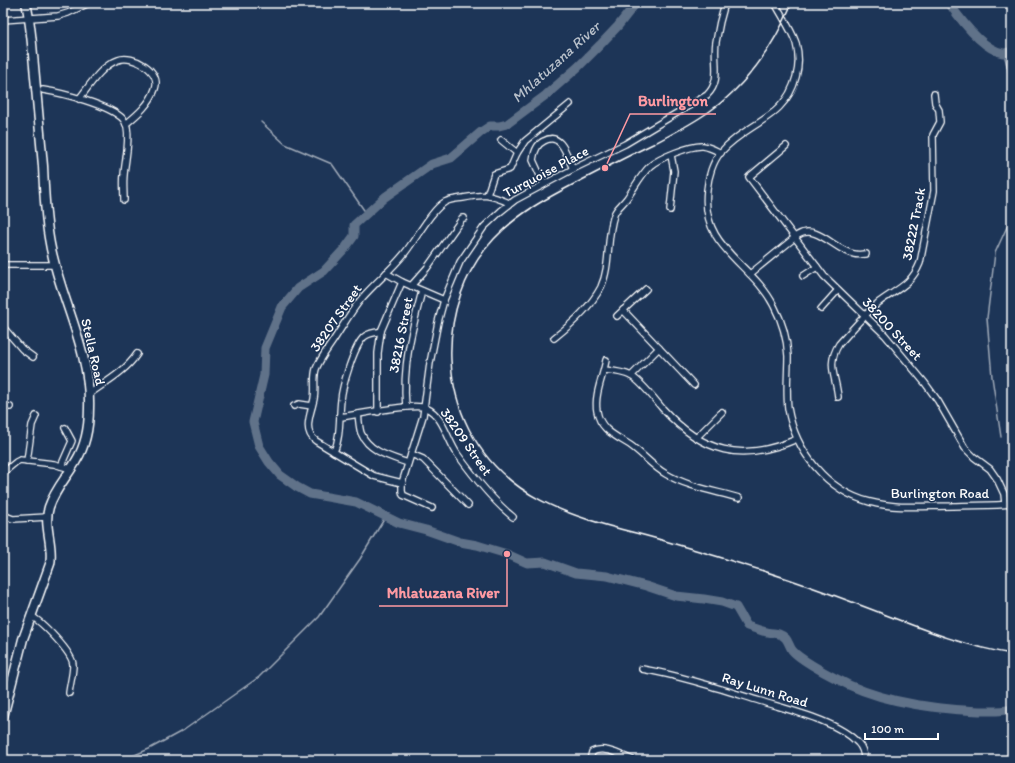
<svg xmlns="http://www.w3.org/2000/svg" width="1015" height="763" font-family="Itim,sans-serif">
  <rect width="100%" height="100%" fill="#1d3557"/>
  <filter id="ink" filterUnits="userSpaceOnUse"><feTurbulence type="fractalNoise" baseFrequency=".025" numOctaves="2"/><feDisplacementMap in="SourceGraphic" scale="8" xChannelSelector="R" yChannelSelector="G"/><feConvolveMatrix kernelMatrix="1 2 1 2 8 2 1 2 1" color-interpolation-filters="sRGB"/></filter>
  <g filter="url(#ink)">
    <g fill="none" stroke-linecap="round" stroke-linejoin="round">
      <!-- stream -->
      <g stroke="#a0aab8" stroke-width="1.5">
        <polyline points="1004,53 1012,87"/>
        <polyline points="261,122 285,144 332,164 366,213"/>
        <polyline points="1001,437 992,377 987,318 995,253 1012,216"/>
        <polyline points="123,760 149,749 184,730 259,677 319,617 360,559 386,516"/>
      </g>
      <!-- river -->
      <g stroke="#617289" stroke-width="9">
        <path d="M636 3 618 26 600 45 578 67 546 95 507 124 499 126H490L481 132 451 158 432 164 385 197 354 225V236L346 247 324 271 298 288 282 307 265 348 264 375 253 422 259 446 269 462 280 475 297 487 310 494 356 502 399 523 426 530 460 542 477 545 507 554 527 563 545 562 576 573 607 576 646 586 676 596 704 599 722 602 736 607 747 626C754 628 761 631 767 632 771 633 776 633 779 634 788 637 788 644 792 650 798 658 825 673 835 678 876 701 933 709 979 711 990 711 1001 712 1012 709"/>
        <path d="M949 3C960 19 982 49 1003 53 1006 53 1009 52 1012 51"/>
      </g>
      <!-- street casing -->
      <g stroke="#fff" stroke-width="8">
        <g id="street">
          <path d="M775 3C782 16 791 29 796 43 799 54 799 66 796 77 785 120 747 122 721 152 713 161 708 177 707 190 700 249 752 262 774 306 782 321 787 338 788 356 788 374 786 390 788 408 795 451 827 491 870 502 896 509 925 506 952 506 972 505 992 506 1012 504"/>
          <polyline points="3,20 58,16 68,13 89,3"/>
          <path d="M43 90C62 93 110 105 123 119 125 121 126 124 127 127 130 143 125 160 124 175 123 183 124 192 124 200"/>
          <path d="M79 99C90 85 101 66 118 60 133 54 162 71 155 89 150 104 138 114 126 124"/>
          <polyline points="501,140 517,153"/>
          <polyline points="786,146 749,177 824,276 885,335 925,383 938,401 965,448 974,457 990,469 997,479 1004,494 1005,504"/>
          <path d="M544 184 533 160C534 153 537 144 544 141 561 131 567 156 573 169"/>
          <polyline points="487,195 494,174 510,169 517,153 525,141 570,104"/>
          <polyline points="670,210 674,171 671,155"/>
          <polyline points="3,265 55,265"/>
          <polyline points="386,273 402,282 444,300"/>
          <path d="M750 274 798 235C817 223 835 251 854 254 858 255 862 254 866 254"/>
          <polyline points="803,276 817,267"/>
          <polyline points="411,286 427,268 461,220 462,218 464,218"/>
          <polyline points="821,309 838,290"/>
          <polyline points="623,310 694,385"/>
          <polyline points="617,316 646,289"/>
          <polyline points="3,327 22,349 33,357"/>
          <path d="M554 338C572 324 590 308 601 287 611 265 606 238 614 215 616 208 623 204 627 198 635 187 640 176 650 166 659 158 691 145 703 146 710 147 715 150 721 153"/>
          <path d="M606 360C603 377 594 395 597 411 600 430 616 436 630 445 643 454 652 466 666 474 688 487 715 491 739 498"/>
          <path d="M604 370C613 371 623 372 631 376 641 381 655 400 663 409 703 453 741 463 797 439"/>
          <polyline points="631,376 659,348"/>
          <path d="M89 394C106 382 126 371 137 354"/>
          <path d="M838 397C836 376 826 365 839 344 852 330 864 315 878 303 896 289 911 286 920 263L934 191 933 135 940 122 939 110 935 103 934 94"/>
          <polyline points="3,406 10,407"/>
          <polyline points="294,406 299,404 312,406"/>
          <path d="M406 407C402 367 412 329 422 291"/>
          <polyline points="378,412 378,353 381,331 402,282"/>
          <path d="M358 414C359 420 359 427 361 433 369 452 391 457 408 463"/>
          <path d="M340 417C357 415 414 402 426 408 444 416 447 440 458 455 474 477 492 500 513 517"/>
          <polyline points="696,438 722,412"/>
          <path d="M334 452C341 436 339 417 341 400 342 387 354 346 364 337 368 333 375 333 381 331"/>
          <polyline points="411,454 423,459 468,505"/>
          <polyline points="27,461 32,425 36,416"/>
          <polyline points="61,466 72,441 65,428"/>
          <polyline points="4,472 16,462 20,460 54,464 71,469"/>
          <path d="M402 483 374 476 316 441C302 431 311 413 314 399 316 389 313 379 316 369 320 359 327 350 333 341 343 326 351 311 362 298 375 283 391 270 404 254 415 241 431 210 445 202 451 199 457 199 463 198 484 194 489 194 509 203"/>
          <path d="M432 508 403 495 402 491V483L423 416 430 363 438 322 444 300 460 262 484 227 501 211 515 200 573 169 625 144 707 95C722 81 713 61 716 42 718 29 721 16 725 3"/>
          <polyline points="3,515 13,519 47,517"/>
          <path d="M31 616C41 621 73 653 73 665 73 674 70 684 69 693"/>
          <path d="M642 669C682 676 721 689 760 701 789 710 838 721 858 743 863 748 864 753 864 760"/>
          <polyline points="309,758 309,760"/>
          <path d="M590 760 592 752C604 745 622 756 633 760"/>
        </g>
      </g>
      <!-- secondary casing -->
      <g stroke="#fff" stroke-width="11">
        <path id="secondary" d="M3 717 23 639 50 564C54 545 43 526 49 507 55 489 67 477 76 461 86 445 89 426 89 408 91 348 58 296 49 238 45 214 44 190 43 166 40 132 37 99 34 66 32 45 31 24 26 3"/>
      </g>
      <!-- street -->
      <use href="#street" stroke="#1d3557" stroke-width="5.5"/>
      <!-- secondary -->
      <use href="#secondary" stroke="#1d3557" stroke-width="8"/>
      <!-- rail -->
      <path stroke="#fff" stroke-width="1.5" d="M792 3C774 46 748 84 710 111 692 124 672 134 653 144 628 156 603 169 578 182 547 198 518 213 494 239 464 271 449 316 451 360 452 384 458 407 469 429 510 508 587 519 665 541 707 553 749 566 791 580 823 591 855 603 886 615 927 631 968 647 1012 654"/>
    </g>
  </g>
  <g text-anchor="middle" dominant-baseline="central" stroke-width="3" stroke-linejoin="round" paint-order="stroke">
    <!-- street labels -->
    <g font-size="14" fill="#fff" stroke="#1d3557">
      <text transform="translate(546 172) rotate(-28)">Turquoise Place</text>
      <text transform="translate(914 224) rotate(-79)">38222 Track</text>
      <text transform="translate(336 318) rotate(-55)">38207 Street</text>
      <text transform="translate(892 329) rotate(47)">38200 Street</text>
      <text transform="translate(401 335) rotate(-79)">38216 Street</text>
      <text transform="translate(93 352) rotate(77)">Stella Road</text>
      <text transform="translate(466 442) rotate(55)">38209 Street</text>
      <text x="940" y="493">Burlington Road</text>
      <text transform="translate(765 690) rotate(17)">Ray Lunn Road</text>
    </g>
    <!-- water labels -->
    <g font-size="15" font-style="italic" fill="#b8c0ca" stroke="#1d3557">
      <text transform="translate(556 62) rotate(-42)">Mhlatuzana River</text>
    </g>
  </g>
  <!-- callouts -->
  <path fill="none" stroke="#ff9aa2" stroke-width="1.5" d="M605 168L630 114H716M507 554L507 606H379"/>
  <g fill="#ff9aa2" stroke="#1d3557" stroke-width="1.5">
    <circle cx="605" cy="168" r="4"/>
    <circle cx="507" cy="554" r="4"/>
  </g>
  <g font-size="15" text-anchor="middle" font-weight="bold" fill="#ff9aa2" stroke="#1d3557" stroke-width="3" stroke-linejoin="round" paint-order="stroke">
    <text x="673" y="106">Burlington</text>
    <text x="443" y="598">Mhlatuzana River</text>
  </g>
  <!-- margin -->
  <rect width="1015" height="763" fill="none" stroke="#1d3557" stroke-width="16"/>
  <rect x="8" y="8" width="999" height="747" fill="none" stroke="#fff" stroke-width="1.5" filter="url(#ink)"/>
  <!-- scale -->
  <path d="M865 733v6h73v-6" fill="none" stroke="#ffffff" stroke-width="2"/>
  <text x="871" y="733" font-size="12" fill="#ffffff" stroke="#1d3557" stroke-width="3" paint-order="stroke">100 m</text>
</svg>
